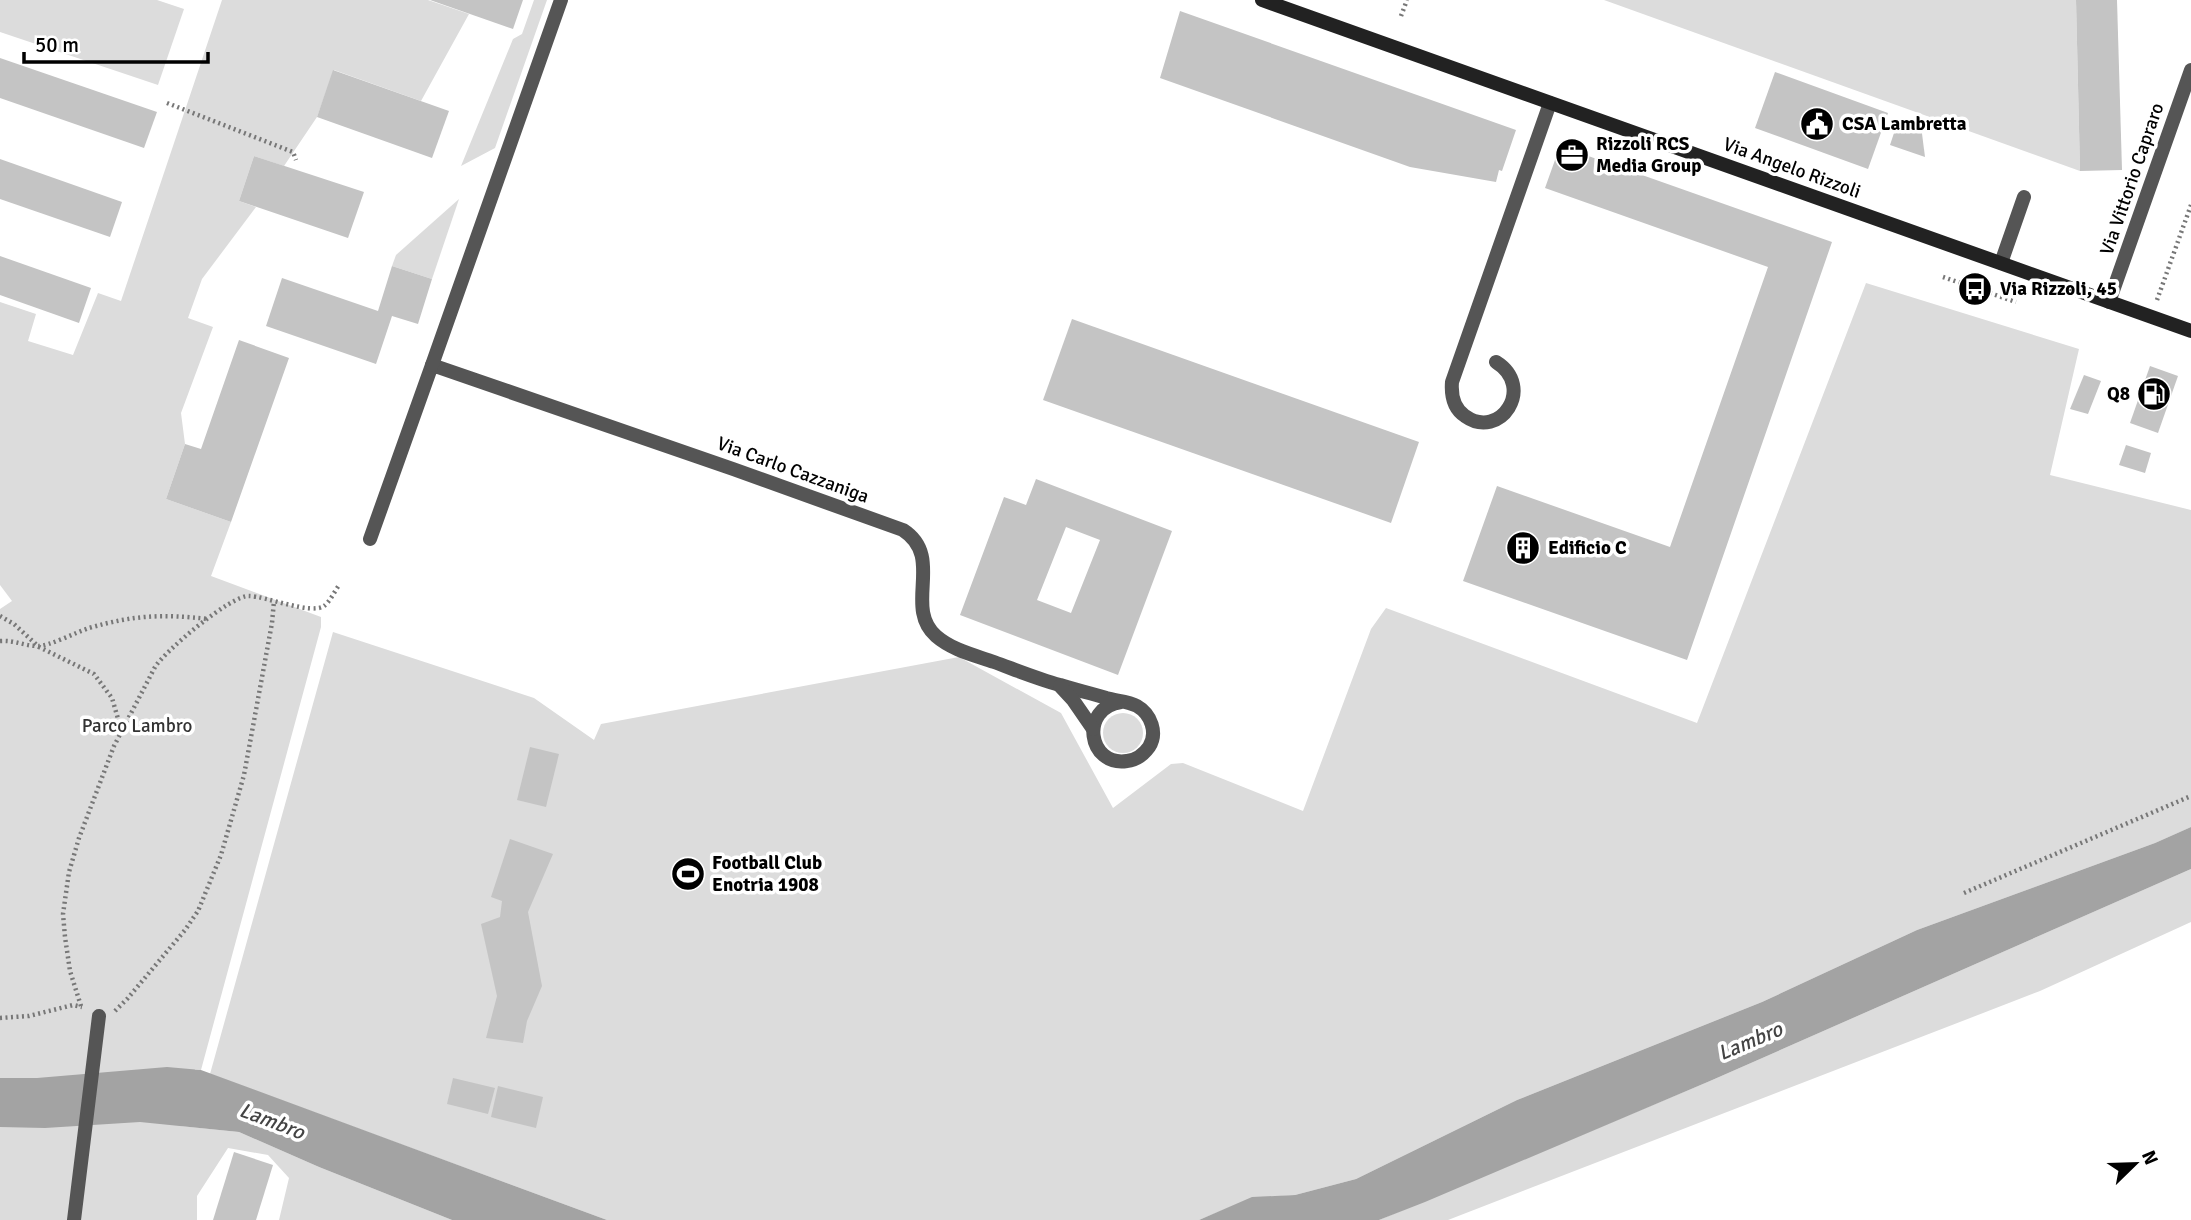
<svg xmlns="http://www.w3.org/2000/svg" width="2191" height="1220" font-family="Signika,sans-serif">
  <rect width="100%" height="100%" fill="#fff"/>
  <!-- green -->
  <g fill="#dcdcdc">
    <polygon points="0,0 157,0 184,9 158,85 0,32"/>
    <polygon points="222,0 428,0 469,14 421,101 334,70 317,117 284,166 254,156 239,201 256,207 202,279 188,318 213,327 181,413 185,444 166,499 231,522 211,576 321,617 321,627 201,1070 195,1069 180,1126 239,1132 319,1167 452,1220 279,1220 289,1178 268,1155 228,1148 197,1196 197,1220 0,1220 0,609 12,601 0,585 0,302 36,314 28,341 73,355 98,293 121,301"/>
    <polygon points="534,0 547,0 495,148 461,166 513,39 522,34"/>
    <polygon points="1604,0 2076,0 2080,171"/>
    <polygon points="459,199 432,279 392,266 396,255"/>
    <polygon points="1866,283 2079,349 2050,475 2191,510 2191,827 2155,843 1917,930 1762,1002 1517,1100 1356,1179 1295,1195 1252,1198 1199,1220 607,1220 210,1074 333,632 534,698 594,740 601,724 959,657 1061,713 1113,808 1171,764 1183,763 1303,811 1371,629 1386,608 1697,723"/>
    <circle cx="1123" cy="733" r="20"/>
    <polygon points="2191,869 2191,922 2040,991 1448,1220 1379,1220 1710,1081"/>
  </g>
  <!-- water -->
  <g fill="#a3a3a3">
    <polygon points="2191,827 2191,869 1710,1081 1425,1202 1379,1220 1199,1220 1252,1197 1295,1195 1356,1179 1517,1100 1762,1002 1917,930 2155,843"/>
    <polygon points="167,1067 201,1070 607,1220 452,1220 319,1167 239,1132 140,1122 45,1128 0,1127 0,1078 37,1078"/>
  </g>
  <!-- building -->
  <g fill="#c4c4c4" fill-rule="evenodd">
    <polygon points="430,0 523,0 513,29"/>
    <polygon points="2076,0 2117,0 2122,170 2080,171"/>
    <polygon points="1180,11 1516,130 1502,171 1499,170 1496,182 1410,167 1160,78"/>
    <polygon points="0,58 157,112 144,148 0,98"/>
    <polygon points="333,70 449,111 432,158 317,117"/>
    <polygon points="1775,72 1888,113 1868,169 1755,128"/>
    <polygon points="1899,118 1921,126 1925,157 1890,145"/>
    <polygon points="1560,146 1832,242 1687,660 1463,581 1497,486 1670,547 1768,267 1545,188"/>
    <polygon points="254,156 364,192 348,238 239,201"/>
    <polygon points="0,159 122,202 110,237 0,199"/>
    <polygon points="0,256 91,288 79,323 0,295"/>
    <polygon points="392,266 432,279 418,324 392,316 376,364 266,326 282,278 378,311"/>
    <polygon points="1072,319 1419,442 1391,523 1043,400"/>
    <polygon points="239,340 289,358 231,522 166,499 185,444 201,449"/>
    <polygon points="2150,366 2178,376 2158,433 2130,423"/>
    <polygon points="2084,375 2101,381 2088,414 2070,409"/>
    <polygon points="2126,445 2151,453 2145,473 2119,465"/>
    <path d="M1036 479 1172 531 1118 675 960 615 1004 497 1026 505ZM1066 527 1100 540 1071 613 1037 600Z"/>
    <polygon points="530,747 559,754 546,807 517,800"/>
    <polygon points="510,839 553,854 528,912 542,986 527,1021 523,1043 486,1038 497,996 481,924 500,917 502,901 491,897"/>
    <polygon points="453,1078 495,1088 488,1114 447,1104"/>
    <polygon points="498,1086 543,1097 536,1128 491,1117"/>
    <polygon points="234,1152 273,1165 256,1220 213,1220"/>
  </g>
  <g fill="none" stroke-linecap="round" stroke-linejoin="round">
    <!-- path -->
    <g stroke="#777" stroke-width="4.5" stroke-dasharray="2 3.5" stroke-linecap="butt">
      <polyline points="1401,16 1407,0"/>
      <polyline points="167,103 293,152 296,160"/>
      <polyline points="1943,277 2016,302"/>
      <polyline points="2157,300 2191,205"/>
      <polyline points="0,616 14,624 39,647 94,674 112,698 121,729"/>
      <path d="M0 641C15 640 24 646 38 646 47 647 77 632 89 628 134 615 162 614 209 619"/>
      <polyline points="1964,893 2191,796"/>
      <path d="M81 1006 70 971 65 937 63 914 69 872 79 838 114 746 155 667C165 651 231 595 249 596 265 596 311 615 324 606 330 602 335 590 340 584"/>
      <polyline points="115,1011 128,998 185,930 198,911 221,855 244,775 272,623 274,601"/>
      <polyline points="0,1018 29,1016 73,1005 82,1007"/>
    </g>
    <!-- lane -->
    <g stroke="#555" stroke-width="14">
      <polyline points="2001,263 2024,197"/>
      <polyline points="2109,302 2191,70"/>
      <path d="M1496 362C1536 387 1500 441 1465 416 1453 408 1451 395 1452 382L1550 103"/>
      <path d="M370 539 432 365 733 469 903 530C945 557 903 607 936 636 952 650 974 655 994 662 1016 670 1038 679 1060 685 1075 690 1091 693 1106 698 1116 701 1128 701 1137 706 1151 714 1158 733 1149 747 1144 754 1136 760 1127 761 1088 767 1079 708 1121 702"/>
      <polyline points="1060,686 1073,700 1093,729"/>
    </g>
    <!-- street -->
    <g stroke="#555" stroke-width="14">
      <polyline points="432,365 561,0"/>
      <polyline points="74,1220 99,1016"/>
    </g>
    <!-- secondary -->
    <polyline stroke="#222" stroke-width="14" points="1262,0 2191,331"/>
  </g>
  <!-- icons -->
  <defs>
    <g id="civic-disc" transform="scale(1.75)"><circle r="9.5" fill="#000" stroke="#fff"/><path d="M-.6-6.5H3V-4.5H.6V-3L4-1V1h2V6H-6V1h2V-1L-.6-3ZM-1.2 2.5V6h2.4V2.5Z" fill="#fff"/></g>
    <g id="office-disc" transform="scale(1.75)"><circle r="9.5" fill="#000" stroke="#fff"/><path d="M-6-3h4V-5.5h4V-3h4V5H-6ZM-1-4.5V-3h2v-1.5ZM-6 0V1H6V0Z" fill="#fff"/></g>
    <g id="bus-disc" transform="scale(1.75)"><circle r="9.5" fill="#000" stroke="#fff"/><path d="M-5-6H5V4H4V6H2V4H-2V6H-4V4H-5ZM-3.5-4V0h7V-4ZM-3.5 1.2v1.5H-2V1.2ZM2 1.2v1.5H3.5V1.2Z" fill="#fff"/></g>
    <g id="fuel-disc" transform="scale(1.75)"><circle r="9.5" fill="#000" stroke="#fff"/><path d="M-5.5-6h7V0h2V4h1.3V-2.5L3-4.5l.8-.8L6-3V5H2.5V1h-1V6h-7ZM-4.2-4.7v3.2H.2V-4.7Z" fill="#fff"/></g>
    <g id="building-disc" transform="scale(1.75)"><circle r="9.5" fill="#000" stroke="#fff"/><path d="M-4-6H4V6H1V3H-1V6H-4ZM-2.5-4.3h1.7v1.8h-1.7ZM.8-4.3h1.7v1.8H.8ZM-2.5-1h1.7V.8h-1.7ZM.8-1h1.7V.8H.8Z" fill="#fff"/></g>
    <g id="stadium-disc" transform="scale(1.75)"><circle r="9.5" fill="#000" stroke="#fff"/><path d="M0-5a6.5 5 0 1 0 0 10a6.5 5 0 1 0 0-10ZM-3.5-1.8h7v3.6h-7Z" fill="#fff"/></g>
  </defs>
  <g fill-rule="evenodd">
    <use href="#civic-disc" x="1817" y="124"/>
    <use href="#office-disc" x="1572" y="155"/>
    <use href="#bus-disc" x="1975" y="289"/>
    <use href="#fuel-disc" x="2154" y="394"/>
    <use href="#building-disc" x="1523" y="548"/>
    <use href="#stadium-disc" x="688" y="874"/>
  </g>
  <g text-anchor="middle" dominant-baseline="central" stroke-width="7" stroke-linejoin="round" paint-order="stroke">
    <!-- poi labels -->
    <g font-size="19" font-weight="bold" fill="#000" stroke="#fff" text-anchor="start">
      <text x="1842" y="124">CSA Lambretta</text>
      <text x="1596" y="144">Rizzoli RCS<tspan x="1596" dy="22">Media Group</tspan></text>
      <text x="2000" y="289">Via Rizzoli, 45</text>
      <text x="2130" y="394" text-anchor="end">Q8</text>
      <text x="1548" y="548">Edificio C</text>
      <text x="712" y="863">Football Club<tspan x="712" dy="22">Enotria 1908</tspan></text>
    </g>
    <!-- street labels -->
    <g font-size="19" fill="#000" stroke="#fff">
      <text transform="translate(1792 168) rotate(20)">Via Angelo Rizzoli</text>
      <text transform="translate(2132 179) rotate(-71)">Via Vittorio Capraro</text>
      <text transform="translate(793 470) rotate(20)">Via Carlo Cazzaniga</text>
    </g>
    <!-- park labels -->
    <g font-size="19" fill="#333" stroke="#fff">
      <text x="137" y="726">Parco Lambro</text>
    </g>
    <!-- water labels -->
    <g font-size="21" font-style="italic" fill="#444" stroke="#fff">
      <text transform="translate(1750 1041) rotate(-23)">Lambro</text>
      <text transform="translate(272 1121) rotate(21)">Lambro</text>
    </g>
  </g>
  <!-- north arrow -->
  <g transform="translate(2135 1164) rotate(67)" stroke="#ffffff" stroke-width="5" paint-order="stroke">
  <path d="M0-5L12 26L0 18L-12 26Z" fill="#000000"/>
  <text y="-10" font-size="19" font-weight="bold" text-anchor="middle" fill="#000000">N</text>
  </g>
  <!-- scale -->
  <path d="M24 52v10h184v-10" fill="none" stroke="#000000" stroke-width="3.5"/>
  <text x="35" y="52" font-size="21" fill="#000000" stroke="#ffffff" stroke-width="5" paint-order="stroke">50 m</text>
</svg>
